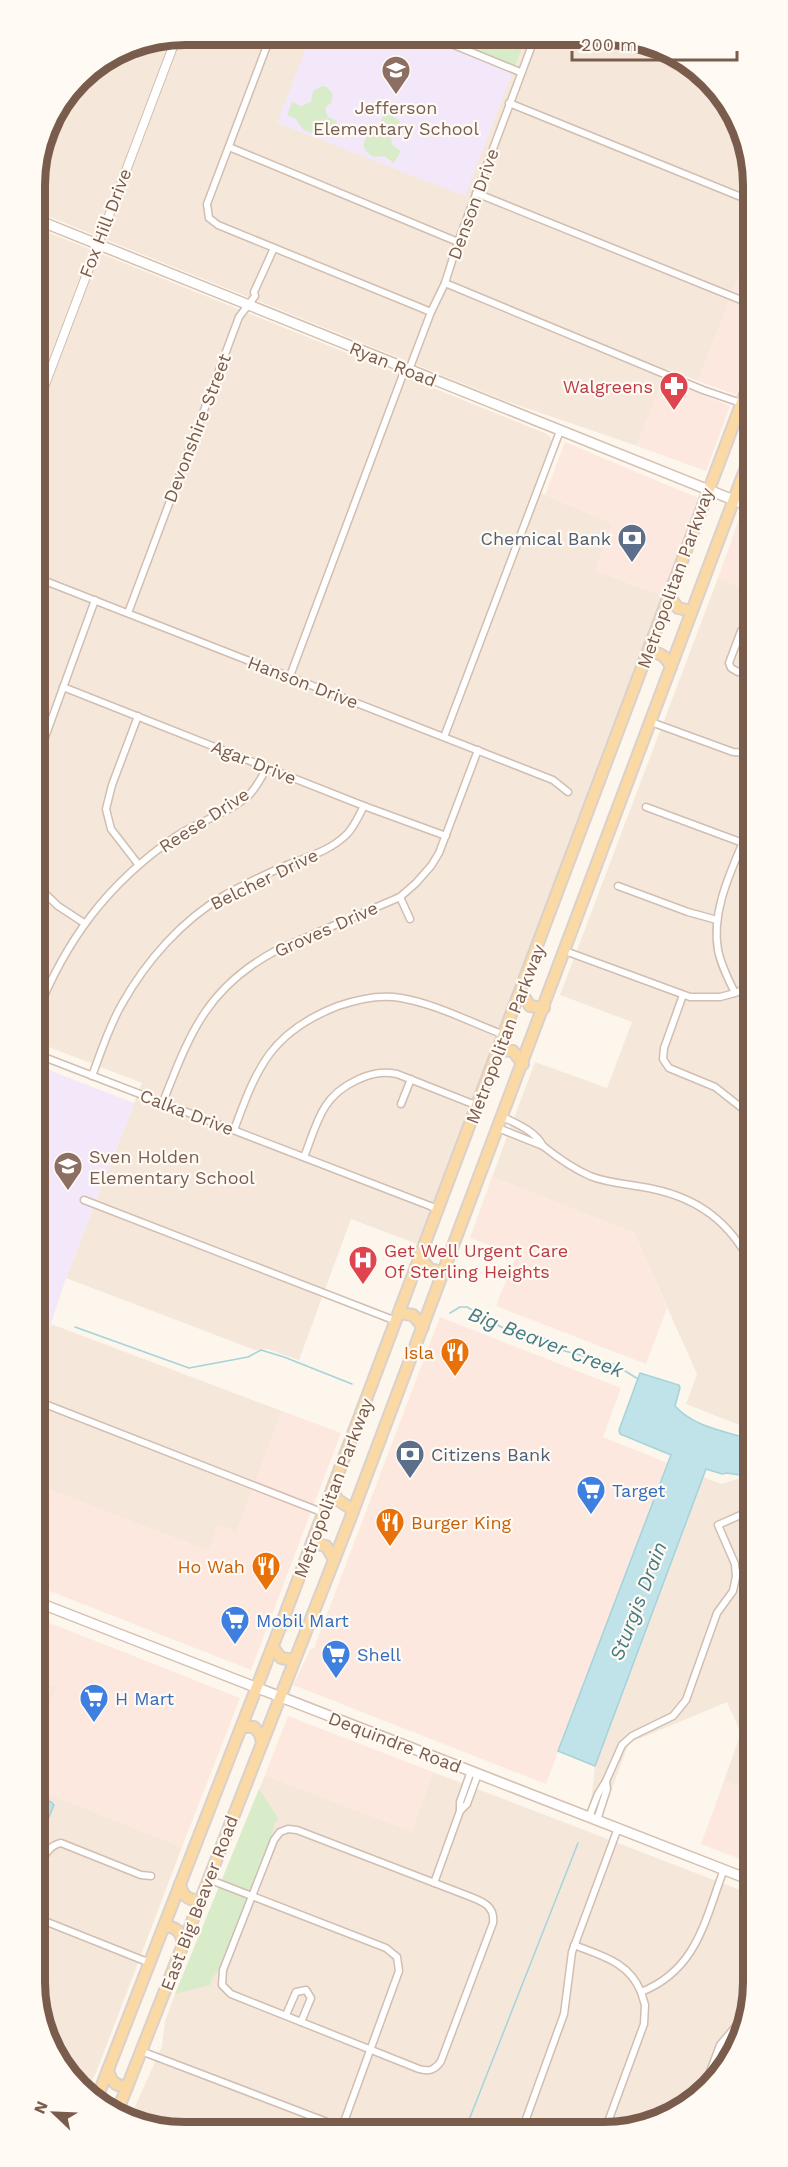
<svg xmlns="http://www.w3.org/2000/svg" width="788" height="2167" font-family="'Work Sans',sans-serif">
  <rect width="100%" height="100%" fill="#fdf6ec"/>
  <!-- residential -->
  <g fill="#f5e8da">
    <polygon points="185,35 633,37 709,78 751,155 751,186 745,202 751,205 751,245 698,381 667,369 637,446 506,401 35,211 35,174 50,119 85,72 127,46"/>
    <polygon points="35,227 547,434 551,438 551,443 533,490 613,523 595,570 663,596 429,1219 417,1244 351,1219 299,1360 267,1349 255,1350 66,1278 142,1083 36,1042"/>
    <polygon points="718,578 751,591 752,1430 686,1404 697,1374 634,1233 492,1177 535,1062 607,1088 632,1022 560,995"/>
    <polygon points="51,1324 282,1411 237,1532 208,1551 37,1485 36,1325 49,1330"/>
    <polygon points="703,1477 721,1484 744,1477 752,1480 753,1792 724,1781 741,1733 727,1702 629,1743 605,1807 591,1802 595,1766"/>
    <polygon points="37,1679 57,1687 37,1738"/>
    <polygon points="433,1772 753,1895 753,1992 742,2040 716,2081 679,2112 633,2130 156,2130 131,2116 162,2046 165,2021 175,1994 265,1775 411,1831"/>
    <polygon points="37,1789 182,1847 98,2068 86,2093 79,2089 37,2012"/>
  </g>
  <!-- commercial -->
  <g fill="#fde8e0">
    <polygon points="751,245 751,355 736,395 698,381"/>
    <polygon points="663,379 730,406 706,471 637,446"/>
    <polygon points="565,442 698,498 663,596 595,570 613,523 545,495"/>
    <polygon points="739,519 751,524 751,591 718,578"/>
    <polygon points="492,1177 634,1233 667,1308 646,1364 496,1306 516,1255 470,1238"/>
    <polygon points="440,1317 621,1388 603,1437 668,1463 546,1784 293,1685 310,1650 314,1648 324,1622"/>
    <polygon points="282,1411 341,1433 251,1670 37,1586 37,1485 208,1551 218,1525 237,1532"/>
    <polygon points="37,1618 240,1698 182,1847 37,1789 37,1738 57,1687 37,1679"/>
    <polygon points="288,1716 433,1772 411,1831 265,1775"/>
    <polygon points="724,1781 753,1792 753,1864 701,1844"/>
  </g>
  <!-- education -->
  <g fill="#f3e8fa">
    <polygon points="311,35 445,36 515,66 465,196 277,123"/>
    <polygon points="36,1065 134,1103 66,1278 49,1330 36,1325"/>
  </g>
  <!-- green -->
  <g fill="#d8ecc9">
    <polygon points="445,36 526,37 515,66"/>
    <path d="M322 86 327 87 333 94 331 103 325 108 328 117 337 121 333 134 324 130C310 136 303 132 296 119L287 115 292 102 301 106 311 102 313 91Z"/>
    <path d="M389 114 399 120 401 126 391 137 392 145 401 151 394 163 384 156 374 157C360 149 361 141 373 131L383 132 379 127 383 116Z"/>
    <polygon points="259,1789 279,1819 274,1824 273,1835 221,1967 211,1980 210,1985 175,1994"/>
  </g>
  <!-- water -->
  <g fill="#bfe3e8" stroke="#a5d3da" stroke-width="1.5">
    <path d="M640 1373 679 1385 680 1388 675 1406C695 1428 726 1431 752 1440V1477L727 1473 722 1474 706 1469 595 1766 558 1751 671 1455 620 1434 619 1430Z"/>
    <polygon points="37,1797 51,1802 54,1805 37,1846"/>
  </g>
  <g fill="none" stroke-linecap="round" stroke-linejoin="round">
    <!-- stream -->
    <g stroke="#a5d3da" stroke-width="1.5">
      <polyline points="450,1313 460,1307 467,1307 503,1328 539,1335 561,1350 614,1364 638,1379"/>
      <polyline points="75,1327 189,1368 248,1357 261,1350 284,1357 352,1384"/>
      <polyline points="465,2130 578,1843"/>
    </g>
    <!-- minor casing -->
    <g stroke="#d1beb0" stroke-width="9">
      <g id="minor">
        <polyline points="271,35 207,204 209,218 218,225 431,312"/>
        <polyline points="432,36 520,72"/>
        <polyline points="509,103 751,201"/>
        <polyline points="229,147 458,242"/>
        <polyline points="35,186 72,89"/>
        <polyline points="476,193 751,304"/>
        <polyline points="445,283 703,390 741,403"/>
        <polyline points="35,365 50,371"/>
        <polyline points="409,370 431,312 445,283 458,242 535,37"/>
        <polyline points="35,577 553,780 568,792"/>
        <polyline points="128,613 239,317 255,296 254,292 274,248"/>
        <polyline points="751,626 744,627 741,631 729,663 731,668 738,672 742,671 751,657"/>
        <polyline points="290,676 405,369"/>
        <polyline points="63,687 364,806 446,836"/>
        <polyline points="138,716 112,785 106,809 111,829 138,864"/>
        <polyline points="651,722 733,752 751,753"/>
        <polyline points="444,737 560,431"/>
        <polyline points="36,762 95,600"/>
        <polyline points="646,807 743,843"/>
        <polyline points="36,885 58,906 84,923"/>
        <polyline points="618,886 688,912 717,920"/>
        <polyline points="400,897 410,919"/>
        <polyline points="565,951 690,997 720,997 735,993 752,986"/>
        <path d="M735 993C728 979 721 965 718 950 710 906 737 860 752 820"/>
        <polyline points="683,995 664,1048 663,1059 669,1068 715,1087 752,1116"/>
        <path d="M36 1015C66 940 107 884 175 837 198 821 229 814 250 794 257 786 262 777 267 767"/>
        <polyline points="36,1054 438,1209"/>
        <path d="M92 1076C101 1052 109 1026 122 1004 146 961 182 920 225 895 245 884 266 874 287 865 308 857 332 850 348 833 355 825 359 815 364 806"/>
        <path d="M163 1102C190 1033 207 987 277 950L400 897 416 883 431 866 439 853 478 750"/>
        <polyline points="401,1104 411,1079"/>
        <path d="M498 1128 543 1146C535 1131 517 1124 503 1117"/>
        <path d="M234 1130C257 1067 271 1032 338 1006 358 999 380 994 401 998 436 1004 470 1022 504 1035"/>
        <path d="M543 1146C558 1158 572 1168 590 1176 610 1184 632 1184 653 1189 700 1199 730 1223 752 1265"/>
        <path d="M304 1157C317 1124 321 1097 355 1081 369 1074 381 1071 397 1074L478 1106"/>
        <polyline points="84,1200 396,1321"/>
        <polyline points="37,1401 324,1513"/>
        <polyline points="737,1573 753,1566"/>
        <polyline points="460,1811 467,1804 478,1774"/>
        <polyline points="589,1817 598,1794 606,1781 622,1745 632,1736 673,1716 686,1700 717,1613 733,1591 736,1577 735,1564 718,1525 745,1513 753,1529"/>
        <polyline points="597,1820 607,1789 606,1781"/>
        <path d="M288 1829 297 1830 471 1897C484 1902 495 1907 493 1923L441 2061C435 2070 429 2072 419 2069L231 1994 222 1985 223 1970 274 1840 280 1832Z"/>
        <path d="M37 1876C42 1863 45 1846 61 1843L141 1875 151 1876"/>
        <polyline points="208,1879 386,1948 397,1957 399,1971 341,2130"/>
        <polyline points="434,1883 460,1811 460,1802 471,1771"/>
        <polyline points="37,1918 150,1963"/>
        <path d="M574 1945C602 1956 629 1962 641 1992"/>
        <polyline points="286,2015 296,1992 306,1990 311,1998 301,2022"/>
        <polyline points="141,2051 348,2130"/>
        <polyline points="702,2093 720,2045 748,2012"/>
        <polyline points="522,2130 564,2014 572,1952 618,1828"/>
        <path d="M605 2130 644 2024 645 2005 641 1992C697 1970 705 1920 724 1869"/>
      </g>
    </g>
    <!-- tertiary casing -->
    <g stroke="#d1beb0" stroke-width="10">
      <polyline id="tertiary" points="35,411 177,36"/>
    </g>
    <!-- secondary casing -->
    <g stroke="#d6c0b0" stroke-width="12">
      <g id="secondary">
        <polyline points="35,219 751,507"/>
        <polyline points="37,1602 753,1881"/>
      </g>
    </g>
    <!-- primary casing -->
    <g stroke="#dad1cd" stroke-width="14">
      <g id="primary">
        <polyline points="669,596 678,608 692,611"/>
        <path d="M648 652C660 652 666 656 671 667"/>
        <polyline points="521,992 530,1006 544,1008"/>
        <polyline points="499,1050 513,1051 523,1064"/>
        <polyline points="421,1257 429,1269 444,1272"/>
        <polyline points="399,1313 413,1315 423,1327"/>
        <polyline points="332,1490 338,1500 353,1510"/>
        <polyline points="312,1543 326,1546 334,1559"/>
        <polyline points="273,1647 281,1658 293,1660"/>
        <polyline points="242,1727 254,1727 260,1734 262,1743"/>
        <path d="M180 1884C182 1895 188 1901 200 1900"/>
        <path d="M164 1927C175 1925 181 1932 183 1943"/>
        <path d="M108 2069C110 2080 115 2087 127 2086"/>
        <polyline points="97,2098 284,1617 751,378"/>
        <polyline points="118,2110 349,1522 751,454"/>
      </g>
    </g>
    <!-- minor -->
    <use href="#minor" stroke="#fff" stroke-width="6"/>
    <!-- tertiary -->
    <use href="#tertiary" stroke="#fff" stroke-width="8"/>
    <!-- secondary -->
    <use href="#secondary" stroke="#fff" stroke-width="9"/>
    <!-- primary -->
    <use href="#primary" stroke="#fbd9a5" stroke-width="10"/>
  </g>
  <!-- icons -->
  <defs>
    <g id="school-pin" transform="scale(1.5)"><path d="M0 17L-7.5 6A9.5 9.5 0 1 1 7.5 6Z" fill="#8d6e63" stroke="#fffaf3"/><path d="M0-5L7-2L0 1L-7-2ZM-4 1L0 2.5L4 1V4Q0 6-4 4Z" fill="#fff"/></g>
    <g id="pharmacy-pin" transform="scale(1.5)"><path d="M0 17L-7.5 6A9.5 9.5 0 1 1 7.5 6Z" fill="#e0444e" stroke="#fffaf3"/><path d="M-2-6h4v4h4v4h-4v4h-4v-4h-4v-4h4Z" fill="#fff"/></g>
    <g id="bank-pin" transform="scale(1.5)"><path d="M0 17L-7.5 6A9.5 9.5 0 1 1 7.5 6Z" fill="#5c6f8a" stroke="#fffaf3"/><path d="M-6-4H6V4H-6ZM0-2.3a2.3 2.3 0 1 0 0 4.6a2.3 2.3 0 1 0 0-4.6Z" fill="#fff"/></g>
    <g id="hospital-pin" transform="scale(1.5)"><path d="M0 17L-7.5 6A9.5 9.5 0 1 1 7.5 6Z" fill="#e0444e" stroke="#fffaf3"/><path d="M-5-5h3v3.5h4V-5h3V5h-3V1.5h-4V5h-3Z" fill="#fff"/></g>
    <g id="restaurant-pin" transform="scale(1.5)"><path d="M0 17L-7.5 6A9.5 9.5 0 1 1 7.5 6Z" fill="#e8710a" stroke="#fffaf3"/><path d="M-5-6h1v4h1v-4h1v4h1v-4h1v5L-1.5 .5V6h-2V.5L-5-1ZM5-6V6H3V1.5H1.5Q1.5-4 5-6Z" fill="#fff"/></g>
    <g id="supermarket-pin" transform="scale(1.5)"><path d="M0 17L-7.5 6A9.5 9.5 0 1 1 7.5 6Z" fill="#3f7fe0" stroke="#fffaf3"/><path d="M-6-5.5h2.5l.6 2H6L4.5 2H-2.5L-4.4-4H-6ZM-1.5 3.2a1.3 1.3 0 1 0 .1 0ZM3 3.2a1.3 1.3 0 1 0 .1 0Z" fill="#fff"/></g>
  </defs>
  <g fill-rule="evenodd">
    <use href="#school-pin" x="396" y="70"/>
    <use href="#pharmacy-pin" x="674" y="386"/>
    <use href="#bank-pin" x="632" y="538"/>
    <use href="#school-pin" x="68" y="1166"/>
    <use href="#hospital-pin" x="363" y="1260"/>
    <use href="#restaurant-pin" x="455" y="1352"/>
    <use href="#bank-pin" x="410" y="1454"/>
    <use href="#supermarket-pin" x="591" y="1490"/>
    <use href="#restaurant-pin" x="390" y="1522"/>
    <use href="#restaurant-pin" x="266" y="1566"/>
    <use href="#supermarket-pin" x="235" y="1620"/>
    <use href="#supermarket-pin" x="336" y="1654"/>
    <use href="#supermarket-pin" x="94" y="1698"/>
  </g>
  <g text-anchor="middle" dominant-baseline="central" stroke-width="4.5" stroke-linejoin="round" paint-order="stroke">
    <!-- education labels -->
    <g font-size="18" fill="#785e54" stroke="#fffaf3">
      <text x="396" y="107">Jefferson<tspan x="396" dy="21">Elementary School</tspan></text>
      <text x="89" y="1156" text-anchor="start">Sven Holden<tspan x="89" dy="21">Elementary School</tspan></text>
    </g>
    <!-- street labels -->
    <g font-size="18" fill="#7a5c4d" stroke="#fffaf3">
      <text transform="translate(473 204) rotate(-70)">Denson Drive</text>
      <text transform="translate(105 223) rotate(-69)">Fox Hill Drive</text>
      <text transform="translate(393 364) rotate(22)">Ryan Road</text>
      <text transform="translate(197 428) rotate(-69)">Devonshire Street</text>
      <text transform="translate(675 578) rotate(-70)">Metropolitan Parkway</text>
      <text transform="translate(303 682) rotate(21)">Hanson Drive</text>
      <text transform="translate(254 762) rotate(22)">Agar Drive</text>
      <text transform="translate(204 820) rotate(-33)">Reese Drive</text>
      <text transform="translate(264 879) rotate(-26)">Belcher Drive</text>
      <text transform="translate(326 929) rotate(-24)">Groves Drive</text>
      <text transform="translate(505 1034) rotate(-69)">Metropolitan Parkway</text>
      <text transform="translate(187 1112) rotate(21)">Calka Drive</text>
      <text transform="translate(333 1488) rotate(-69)">Metropolitan Parkway</text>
      <text transform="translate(395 1742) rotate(21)">Dequindre Road</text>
      <text transform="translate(199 1903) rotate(-69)">East Big Beaver Road</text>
    </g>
    <!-- health labels -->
    <g font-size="18" fill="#be3a42" stroke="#fffaf3" text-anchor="end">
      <text x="653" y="386">Walgreens</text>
      <text x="384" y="1250" text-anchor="start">Get Well Urgent Care<tspan x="384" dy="21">Of Sterling Heights</tspan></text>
    </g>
    <!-- service labels -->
    <g font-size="18" fill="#4e5e75" stroke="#fffaf3" text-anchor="end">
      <text x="611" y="538">Chemical Bank</text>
      <text x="431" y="1454" text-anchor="start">Citizens Bank</text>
    </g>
    <!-- food labels -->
    <g font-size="18" fill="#c56008" stroke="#fffaf3" text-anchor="end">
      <text x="434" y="1352">Isla</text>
      <text x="411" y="1522" text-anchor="start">Burger King</text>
      <text x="245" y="1566">Ho Wah</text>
    </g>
    <!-- shop labels -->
    <g font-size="18" fill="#366cbe" stroke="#fffaf3" text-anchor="start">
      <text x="612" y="1490">Target</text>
      <text x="256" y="1620">Mobil Mart</text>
      <text x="357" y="1654">Shell</text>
      <text x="115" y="1698">H Mart</text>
    </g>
    <!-- water labels -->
    <g font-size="20" font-style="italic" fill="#437c86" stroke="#fffaf3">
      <text transform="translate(546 1342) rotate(21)">Big Beaver Creek</text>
      <text transform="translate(638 1601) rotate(-69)">Sturgis Drain</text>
    </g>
  </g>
  <!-- crop -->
  <path d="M0 0H788V2167H0ZM185 45H603A140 140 0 0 1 743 185V1982A140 140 0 0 1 603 2122H185A140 140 0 0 1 45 1982V185A140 140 0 0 1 185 45Z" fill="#fffaf3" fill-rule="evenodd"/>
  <path fill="none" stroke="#7a5c4d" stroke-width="8" d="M185 45H603A140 140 0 0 1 743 185V1982A140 140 0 0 1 603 2122H185A140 140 0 0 1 45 1982V185A140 140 0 0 1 185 45Z"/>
  <!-- north arrow -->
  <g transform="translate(54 2113) rotate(293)" stroke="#fffaf3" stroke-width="4.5" paint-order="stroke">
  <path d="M0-4.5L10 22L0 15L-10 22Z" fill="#7a5c4d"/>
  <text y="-9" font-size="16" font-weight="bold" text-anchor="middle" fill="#7a5c4d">N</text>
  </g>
  <!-- scale -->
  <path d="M572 51v9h165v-9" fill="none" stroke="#7a5c4d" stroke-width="3"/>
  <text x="581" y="51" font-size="18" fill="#7a5c4d" stroke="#fffaf3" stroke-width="4.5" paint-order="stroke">200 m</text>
</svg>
